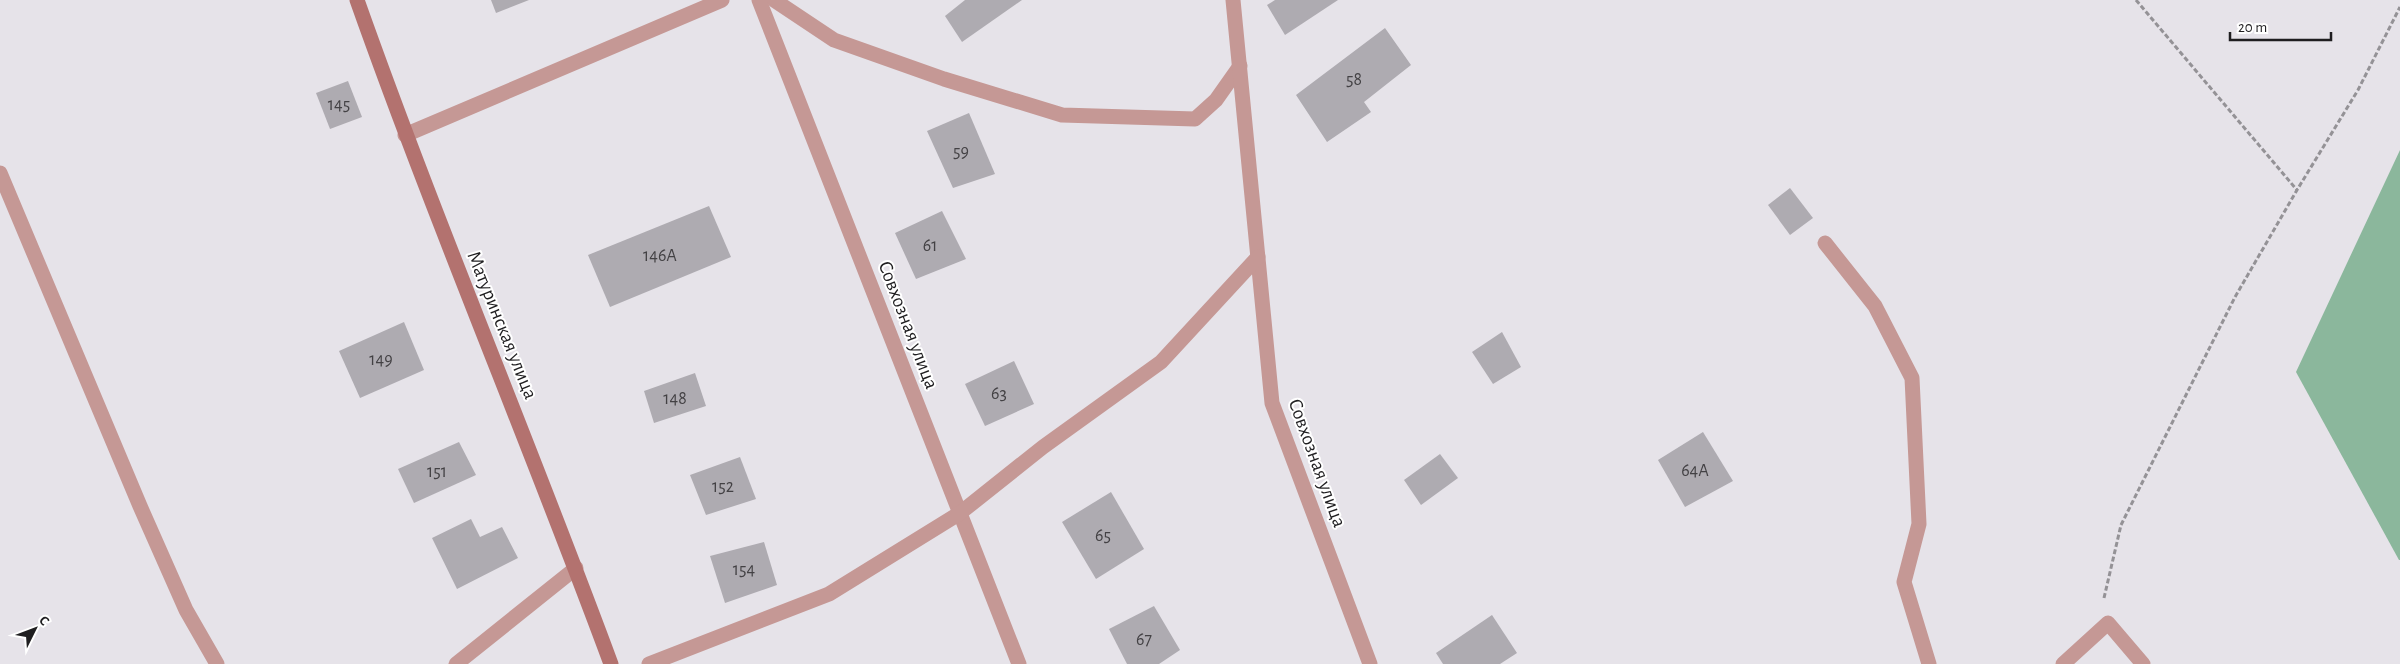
<svg xmlns="http://www.w3.org/2000/svg" width="2400" height="664" font-family="'Alegreya Sans',sans-serif">
  <rect width="100%" height="100%" fill="#e6e3e9"/>
  <!-- forest -->
  <polygon fill="#8bb79c" points="2400,150 2400,560 2399,560 2296,372"/>
  <!-- building -->
  <g fill="#aeabb1">
    <polygon points="491,0 529,0 496,13"/>
    <polygon points="965,0 1022,0 962,42 945,16"/>
    <polygon points="1275,0 1338,0 1285,35 1267,5"/>
    <polygon points="1385,28 1411,65 1364,102 1371,112 1327,142 1296,95"/>
    <polygon points="348,81 362,117 330,129 316,93"/>
    <polygon points="969,113 995,174 953,188 927,131"/>
    <polygon points="1790,188 1813,218 1790,235 1768,205"/>
    <polygon points="709,206 731,257 610,307 588,255"/>
    <polygon points="942,211 966,259 916,279 895,233"/>
    <polygon points="404,322 424,370 360,398 339,351"/>
    <polygon points="1502,332 1521,367 1493,384 1472,352"/>
    <polygon points="1014,361 1034,404 985,426 965,384"/>
    <polygon points="695,373 706,406 654,423 644,391"/>
    <polygon points="1703,432 1733,481 1685,507 1658,460"/>
    <polygon points="459,442 476,475 414,503 398,469"/>
    <polygon points="1440,454 1458,478 1421,505 1404,480"/>
    <polygon points="740,457 756,499 706,515 690,475"/>
    <polygon points="1111,492 1144,549 1096,579 1062,522"/>
    <polygon points="471,519 480,537 502,527 518,558 457,589 432,538"/>
    <polygon points="764,542 777,585 725,603 710,556"/>
    <polygon points="1154,606 1180,650 1159,664 1127,664 1109,629"/>
    <polygon points="1492,615 1517,653 1500,664 1443,664 1436,653"/>
  </g>
  <g fill="none" stroke-linecap="round" stroke-linejoin="round">
    <!-- path -->
    <g stroke="#949296" stroke-width="3" stroke-dasharray="5 2.5" stroke-linecap="butt">
      <polyline points="2136,0 2297,190"/>
      <polyline points="2104,598 2121,525 2235,297 2297,190 2358,90 2400,7"/>
    </g>
    <!-- lane -->
    <g stroke="#c59895" stroke-width="15">
      <polyline points="774,0 834,40 944,79 1062,115 1195,119 1216,100 1240,66"/>
      <polyline points="405,135 722,0"/>
      <polyline points="0,173 140,506 186,610 217,664"/>
      <polyline points="1825,243 1875,306 1912,378 1919,524 1904,582 1929,664"/>
      <polyline points="456,664 576,568"/>
    </g>
    <!-- street -->
    <g stroke="#c59895" stroke-width="15">
      <polyline points="759,0 1019,664"/>
      <polyline points="1233,0 1272,403 1370,664"/>
      <polyline points="649,664 829,594 960,513 1043,447 1161,362 1258,257"/>
      <polyline points="2063,664 2108,623 2143,664"/>
    </g>
    <!-- secondary -->
    <path stroke="#b3726f" stroke-width="15" d="M357 0C436 223 529 442 611 664"/>
  </g>
  <g text-anchor="middle" dominant-baseline="central" stroke-width="4" stroke-linejoin="round" paint-order="stroke">
    <!-- number labels -->
    <g font-size="18" fill="#434144">
      <text x="1354" y="80">58</text>
      <text x="339" y="105">145</text>
      <text x="961" y="152">59</text>
      <text x="930" y="246">61</text>
      <text x="660" y="256">146А</text>
      <text x="381" y="360">149</text>
      <text x="999" y="394">63</text>
      <text x="675" y="399">148</text>
      <text x="1695" y="471">64А</text>
      <text x="437" y="472">151</text>
      <text x="723" y="487">152</text>
      <text x="1103" y="536">65</text>
      <text x="744" y="570">154</text>
      <text x="1144" y="640">67</text>
    </g>
    <!-- street labels -->
    <g font-size="20" fill="#1f1e20" stroke="#fff">
      <text transform="translate(502 325) rotate(68)">Матуринская улица</text>
      <text transform="translate(908 325) rotate(69)">Совхозная улица</text>
      <text transform="translate(1317 463) rotate(70)">Совхозная улица</text>
    </g>
  </g>
  <!-- north arrow -->
  <g transform="translate(35 629) rotate(48)" stroke="#ffffff" stroke-width="4" paint-order="stroke">
  <path d="M0-4L9 19L0 12L-9 19Z" fill="#1f1e20"/>
  <text y="-8" font-size="14" font-weight="bold" text-anchor="middle" fill="#1f1e20">С</text>
  </g>
  <!-- scale -->
  <path d="M2230 32v8h101v-8" fill="none" stroke="#1f1e20" stroke-width="2.5"/>
  <text x="2238" y="32" font-size="15" fill="#1f1e20" stroke="#ffffff" stroke-width="4" paint-order="stroke">20 m</text>
</svg>
